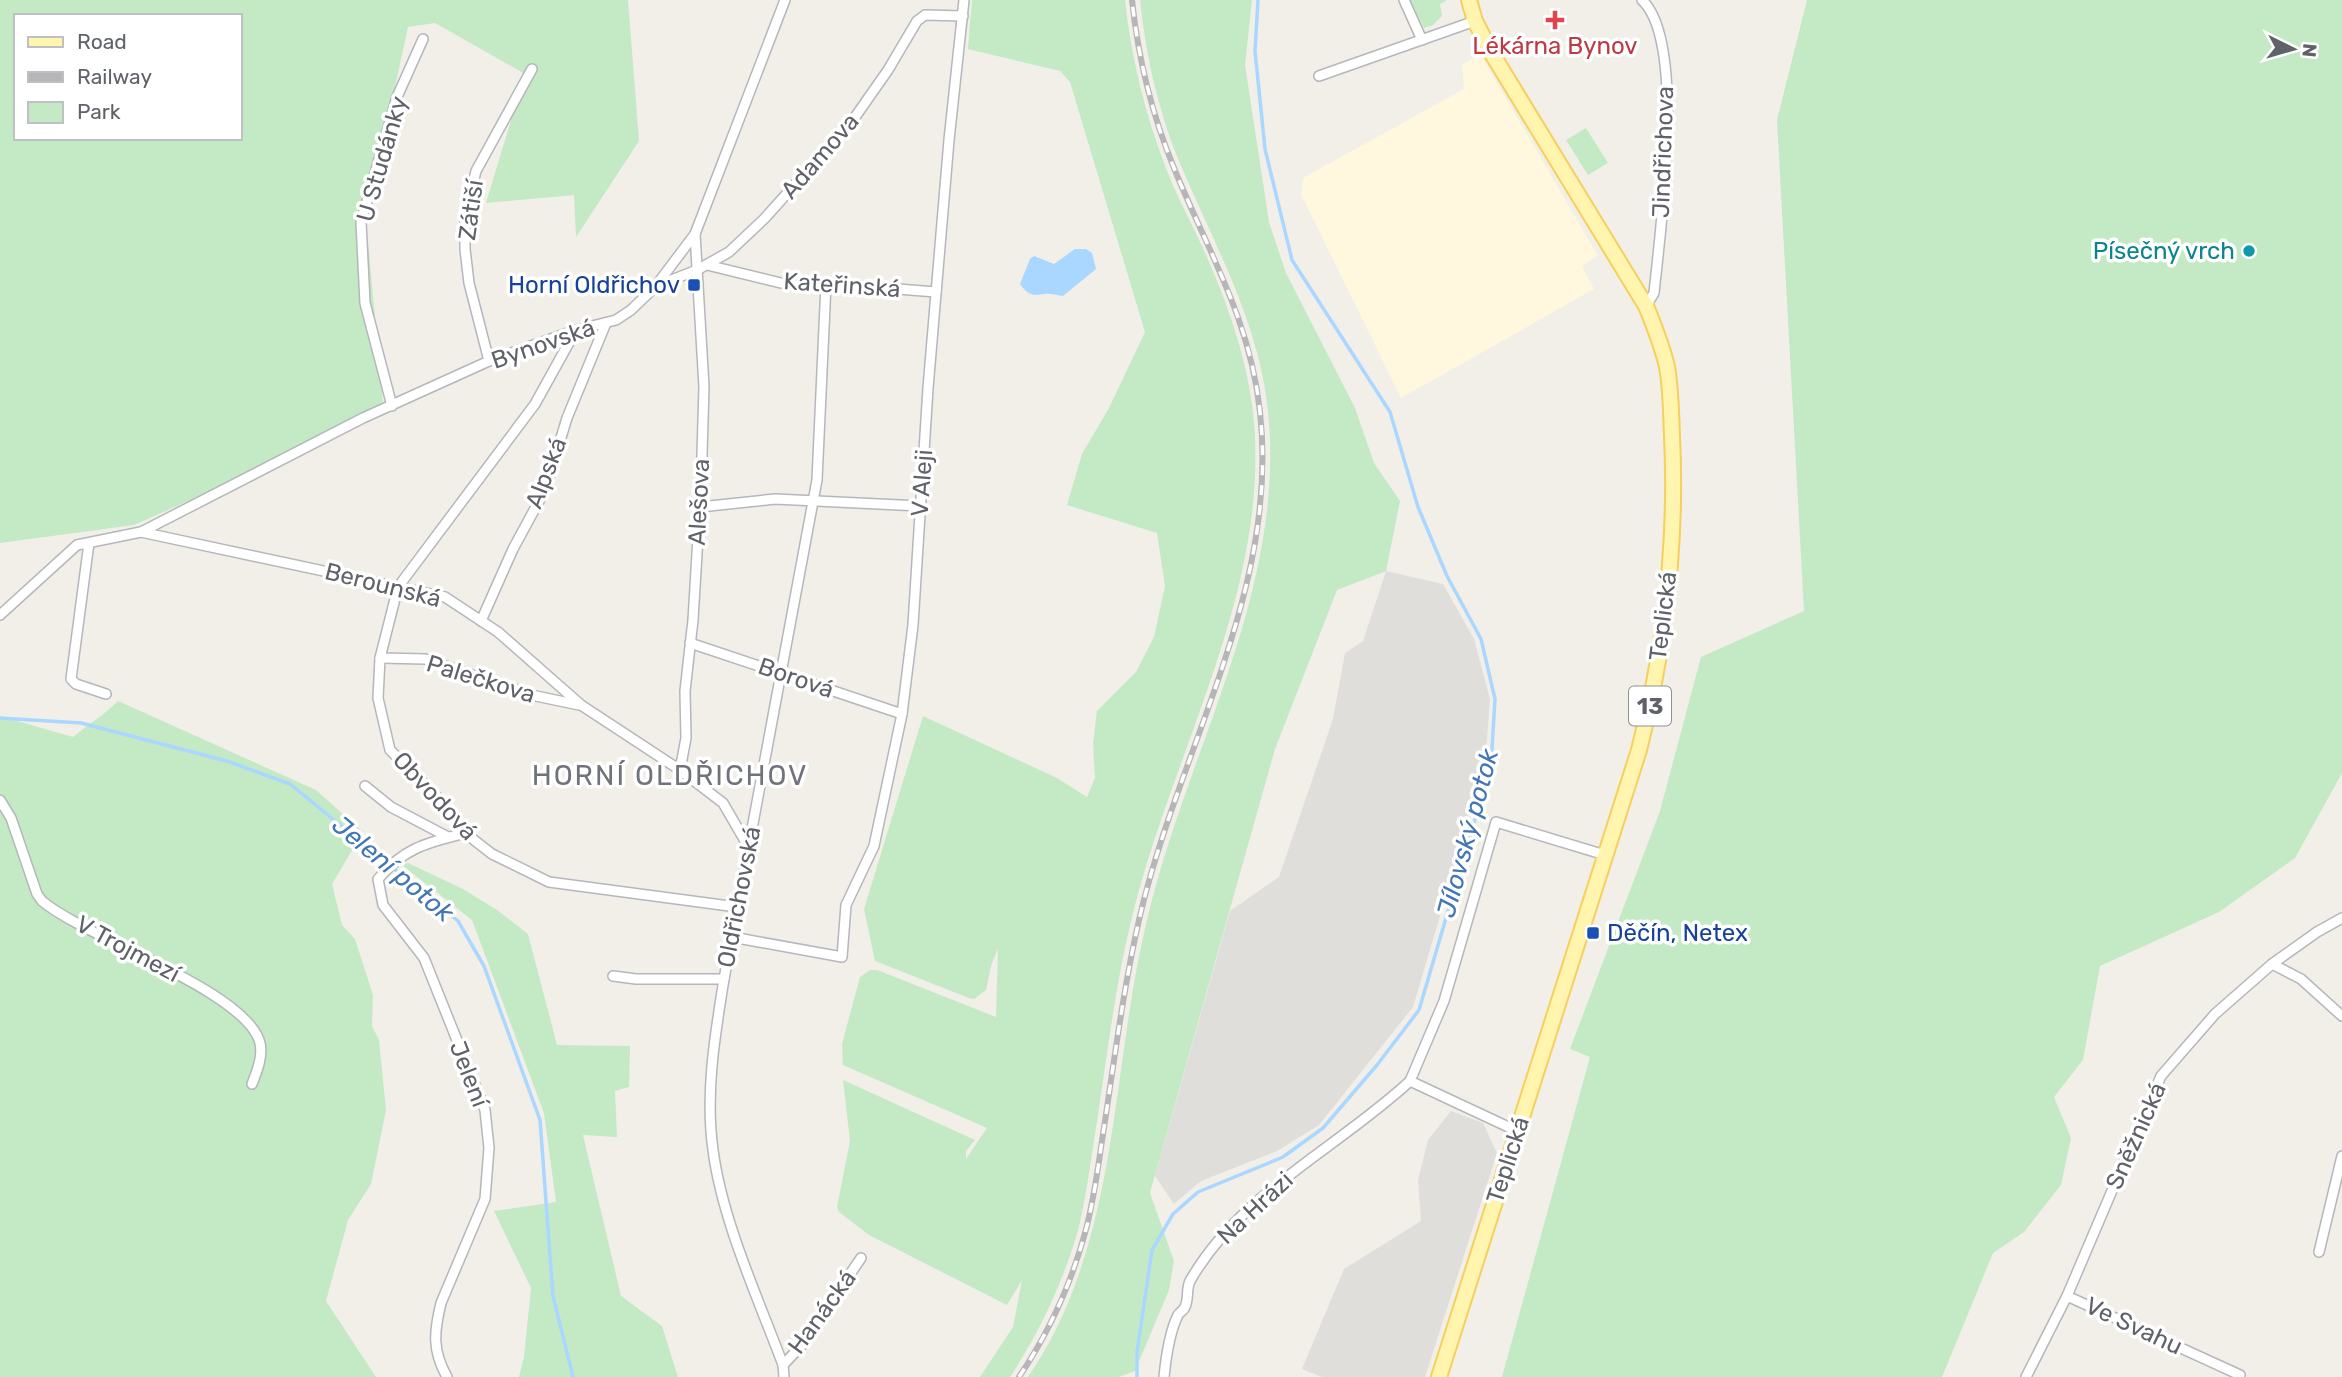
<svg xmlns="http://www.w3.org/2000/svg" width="2342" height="1377" font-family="Rubik,sans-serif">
  <rect width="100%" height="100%" fill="#f1efe8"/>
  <!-- commercial -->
  <polygon fill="#fff8df" points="1480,54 1598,256 1582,266 1594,289 1401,398 1301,194 1303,178 1464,89 1462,65"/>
  <!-- industrial -->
  <g fill="#e0deda">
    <polygon points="1386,571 1443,584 1474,639 1490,699 1485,764 1413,1007 1319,1125 1277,1151 1201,1181 1174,1204 1155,1176 1230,911 1279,877 1333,719 1345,653 1363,641"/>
    <polygon points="1451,1111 1483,1123 1497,1153 1425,1377 1322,1377 1302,1369 1344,1269 1421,1221 1418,1180 1428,1140"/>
  </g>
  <!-- green -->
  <g fill="#c4e9c5" fill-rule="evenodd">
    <path d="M0 0H628L639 141 576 237 574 195 486 203 525 74 435 23 408 27 366 220 384 414 134 525 0 543ZM16 16H240V138H16Z"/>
    <path d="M972 0H1125C1131 57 1145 114 1166 168 1176 195 1190 220 1202 246 1226 299 1246 354 1253 412 1272 586 1174 748 1133 913 1114 988 1106 1066 1094 1141 1089 1172 1085 1204 1077 1234 1062 1284 1039 1333 1010 1377H980L1013 1327 1022 1280 1007 1305 869 1235 839 1212 837 1207 850 1141 843 1080 975 1140 966 1151V1159L987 1128 843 1065 842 1044 860 977 870 970H877L996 1017 998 948 991 966 986 990 974 999 969 998 875 961 864 909 923 716 1057 778 1087 797 1095 778 1093 744 1097 711 1136 672 1154 637 1165 586 1157 533 1067 505 1082 454 1109 408 1145 332 1070 82 1060 71 968 49Z"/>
    <path d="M1140 0H1252L1245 65 1269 222 1286 273 1355 408 1374 463 1400 501 1386 571 1337 590 1275 749 1150 1193 1174 1261 1169 1290 1135 1371 1119 1377H1028C1120 1243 1110 1072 1147 920 1187 749 1286 592 1268 411 1259 323 1216 248 1182 168 1159 115 1146 57 1140 0Z"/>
    <polygon points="1409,0 1446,0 1446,1 1440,4 1442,16 1433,25 1424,28"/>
    <polygon points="1807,0 2342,0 2342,773 2295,858 2219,912 2100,966 2083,1060 2054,1097 2071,1138 2061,1185 2024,1232 1993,1253 1942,1377 1502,1377 1590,1057 1570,1049 1660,811 1701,657 1804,611 1777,120"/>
    <polygon points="1586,128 1608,163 1588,175 1566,140"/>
    <path d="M118 701 316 790 363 832 332 884 342 925 355 939 373 995 372 1026 379 1040 386 1110 371 1184 348 1220 326 1301 376 1377H0V716L73 737C88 725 104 715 118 701Z"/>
    <polygon points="408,863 463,889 497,910 528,934 557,1045 630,1046 629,1087 615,1091 617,1137 583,1135 621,1296 662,1326 678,1377 519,1377 524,1357 531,1288 494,1211 556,1202 544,1113 472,920 402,865"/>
  </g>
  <!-- water -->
  <path fill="#aad7ff" d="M1075 249H1086L1092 253 1096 269 1063 296C1057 296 1051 293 1045 294 1032 296 1028 295 1020 284L1030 259 1034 256 1054 264Z"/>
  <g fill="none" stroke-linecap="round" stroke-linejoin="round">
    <!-- stream -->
    <g stroke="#aad7ff" stroke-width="3.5">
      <polyline points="0,718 81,723 227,761 290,784 458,921 484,966 540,1120 553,1296 573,1377"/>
      <polyline points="1137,1377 1137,1352 1152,1250 1173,1214 1198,1192 1283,1157 1323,1128 1377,1065 1419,1010 1491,765 1495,699 1481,639 1447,576 1418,507 1390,412 1292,260 1265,149 1255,51 1258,0"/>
    </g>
    <!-- minor casing -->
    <g stroke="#b5b7bc" stroke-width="12">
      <g id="minor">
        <polyline points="1404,0 1422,40"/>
        <path d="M1642 0C1687 42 1660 232 1654 293L1646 306"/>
        <polyline points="1319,76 1475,21"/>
        <polyline points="707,265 789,285 834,284 936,292"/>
        <polyline points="656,286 697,270 729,252 765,218 853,120 888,70 917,21 925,15 963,16"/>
        <polyline points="576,330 535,404 398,587 380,658 378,698 390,750 444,804 465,833 492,854 549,882 737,907"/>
        <polyline points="489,361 469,283 465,249 465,215 476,171 532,69"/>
        <polyline points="392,406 365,303 361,222 397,97 423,39"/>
        <polyline points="700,507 775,499 920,506"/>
        <polyline points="141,532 363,418 489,361 576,330 616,320 631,310 655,287 695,234 785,0"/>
        <polyline points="89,543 71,679 76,684 106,694"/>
        <polyline points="0,615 77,545 141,532 445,597 498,632 581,705 680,770 723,803 748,846"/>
        <polyline points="481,621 513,549 545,490 567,418 606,323"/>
        <polyline points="690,643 902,714"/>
        <polyline points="380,658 425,659 536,696 579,705"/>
        <polyline points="680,770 686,738 685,691 693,620 701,487 704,387 695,234"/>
        <polyline points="365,786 391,807 448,837"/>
        <path d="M0 800 11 818 37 894 42 901C86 938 247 991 260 1043 263 1057 257 1071 252 1084"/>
        <polyline points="732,937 842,957 846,905 874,846 902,714 913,625 928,388 949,140 964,0"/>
        <polyline points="2272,964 2301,979 2342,1016"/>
        <polyline points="613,976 636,979 724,979"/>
        <polyline points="1517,1131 1410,1081 1444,1001 1496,822 1605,855"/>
        <polyline points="2319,1252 2342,1156"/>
        <polyline points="2067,1296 2240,1375"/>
        <polyline points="783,1365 801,1346 861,1258"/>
        <path d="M447 1377C432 1350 434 1332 441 1303L485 1199 489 1148 485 1110 424 958 383 905 378 879C405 847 427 843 465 833"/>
        <path d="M784 1377 783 1365C758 1298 722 1220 713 1150 705 1093 715 1035 724 979L817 480 826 284"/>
        <path d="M1164 1377C1166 1357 1169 1333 1178 1315 1180 1312 1184 1310 1185 1307 1189 1299 1186 1289 1190 1281 1240 1193 1338 1148 1410 1081"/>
        <polyline points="2026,1377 2067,1296 2161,1076 2215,1014 2272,964 2317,932 2342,918"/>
      </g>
    </g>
    <!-- primary casing -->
    <g stroke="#f6d05c" stroke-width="18">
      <path id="primary" d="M1439 1377 1639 750C1665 648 1677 542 1672 436 1671 414 1671 389 1667 367 1662 345 1654 326 1646 306L1491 52 1475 21 1469 0"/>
    </g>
    <!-- minor -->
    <use href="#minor" stroke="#fff" stroke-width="9"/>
    <!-- primary -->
    <use href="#primary" stroke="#fff5af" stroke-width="14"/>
    <!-- rail casing -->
    <g stroke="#b6b6b8" stroke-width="6">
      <path id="rail" d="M1019 1377C1048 1334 1071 1284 1085 1233 1094 1201 1098 1167 1103 1134 1114 1063 1123 990 1139 920 1178 750 1280 591 1260 412 1250 318 1208 252 1174 168 1152 115 1138 57 1132 0"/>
    </g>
    <!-- rail -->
    <use href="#rail" stroke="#fff" stroke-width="3.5" stroke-dasharray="10" stroke-linecap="butt"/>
  </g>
  <!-- markers -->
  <path fill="#e0444e" stroke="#fff" stroke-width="2.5" d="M1551.5 9.5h7v7h7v7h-7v7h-7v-7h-7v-7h7z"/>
  <circle fill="#0f9aa8" stroke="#fff" stroke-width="2.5" cx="2249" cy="251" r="7"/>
  <g fill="#1a4fb4" stroke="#fff" stroke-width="2.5">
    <rect x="687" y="278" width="14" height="14" rx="3.5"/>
    <rect x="1586" y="926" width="14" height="14" rx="3.5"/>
  </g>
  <g text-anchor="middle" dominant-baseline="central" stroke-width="7" stroke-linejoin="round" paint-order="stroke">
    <!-- shield labels -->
    <rect fill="#fff" stroke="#8f9195" stroke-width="2" x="1629" y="686.5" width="42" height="39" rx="5"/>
    <g font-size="23" font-weight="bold" fill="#5f6268">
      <text x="1650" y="706">13</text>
    </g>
    <!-- health labels -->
    <g font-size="24" fill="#be3a42" stroke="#fff">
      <text x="1555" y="46">Lékárna Bynov</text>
    </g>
    <!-- street labels -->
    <g font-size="24" fill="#5f6268" stroke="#fff">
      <text transform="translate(1663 152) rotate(-88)">Jindřichova</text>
      <text transform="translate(820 156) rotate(-49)">Adamova</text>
      <text transform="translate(382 159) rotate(-74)">U Studánky</text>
      <text transform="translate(471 210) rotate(-82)">Zátiší</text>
      <text transform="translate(842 285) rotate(4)">Kateřinská</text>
      <text transform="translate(543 344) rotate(-19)">Bynovská</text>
      <text transform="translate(546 473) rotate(-69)">Alpská</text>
      <text transform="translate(922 483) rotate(-86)">V Aleji</text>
      <text transform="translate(699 502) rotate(-87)">Alešova</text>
      <text transform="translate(383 585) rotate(14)">Berounská</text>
      <text transform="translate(1663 616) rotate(-83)">Teplická</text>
      <text transform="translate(796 678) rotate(19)">Borová</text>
      <text transform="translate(481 679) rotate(17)">Palečkova</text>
      <text transform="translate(435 796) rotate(47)">Obvodová</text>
      <text transform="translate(739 897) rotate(-79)">Oldřichovská</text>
      <text transform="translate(128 949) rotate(28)">V Trojmezí</text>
      <text transform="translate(469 1074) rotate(69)">Jelení</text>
      <text transform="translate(2136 1136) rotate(-66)">Sněžnická</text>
      <text transform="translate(1508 1160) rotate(-72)">Teplická</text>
      <text transform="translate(1255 1208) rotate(-43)">Na Hrázi</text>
      <text transform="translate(822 1312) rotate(-54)">Hanácká</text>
      <text transform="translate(2134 1326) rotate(25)">Ve Svahu</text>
    </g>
    <!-- culture labels -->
    <g font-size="24" fill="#0d838f" stroke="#fff" text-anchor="end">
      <text x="2235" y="251">Písečný vrch</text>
    </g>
    <!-- transit labels -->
    <g font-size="24" fill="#164399" stroke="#fff" text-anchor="end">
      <text x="680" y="285">Horní Oldřichov</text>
      <text x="1607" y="933" text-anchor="start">Děčín, Netex</text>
    </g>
    <!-- water labels -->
    <g font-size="26" font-style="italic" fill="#4276b6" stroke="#fff">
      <text transform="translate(1468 833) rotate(-75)">Jílovský potok</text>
      <text transform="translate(393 869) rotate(40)">Jelení potok</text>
    </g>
    <!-- quarter labels -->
    <g font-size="28" letter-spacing="2" fill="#70747a" stroke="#fff">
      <text x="670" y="775">HORNÍ OLDŘICHOV</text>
    </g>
  </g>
  <!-- legend -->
  <rect x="14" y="14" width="228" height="126" fill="#ffffff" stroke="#bfc0c3" stroke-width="2"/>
  <rect x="28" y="37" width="35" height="10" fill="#fff5af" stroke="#bfc0c3" stroke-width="2"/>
  <text x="77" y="49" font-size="21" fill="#5f6268">Road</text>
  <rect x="28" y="72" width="35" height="10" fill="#b6b6b8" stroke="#bfc0c3" stroke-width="2"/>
  <text x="77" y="84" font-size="21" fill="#5f6268">Railway</text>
  <rect x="28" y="102" width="35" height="21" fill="#c4e9c5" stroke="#bfc0c3" stroke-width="2"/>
  <text x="77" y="119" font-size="21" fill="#5f6268">Park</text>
  <!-- north arrow -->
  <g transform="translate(2293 49) rotate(95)" stroke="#ffffff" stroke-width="5" paint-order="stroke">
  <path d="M0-5L12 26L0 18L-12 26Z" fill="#5f6268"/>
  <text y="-10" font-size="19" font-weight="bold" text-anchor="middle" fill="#5f6268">N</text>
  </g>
</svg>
